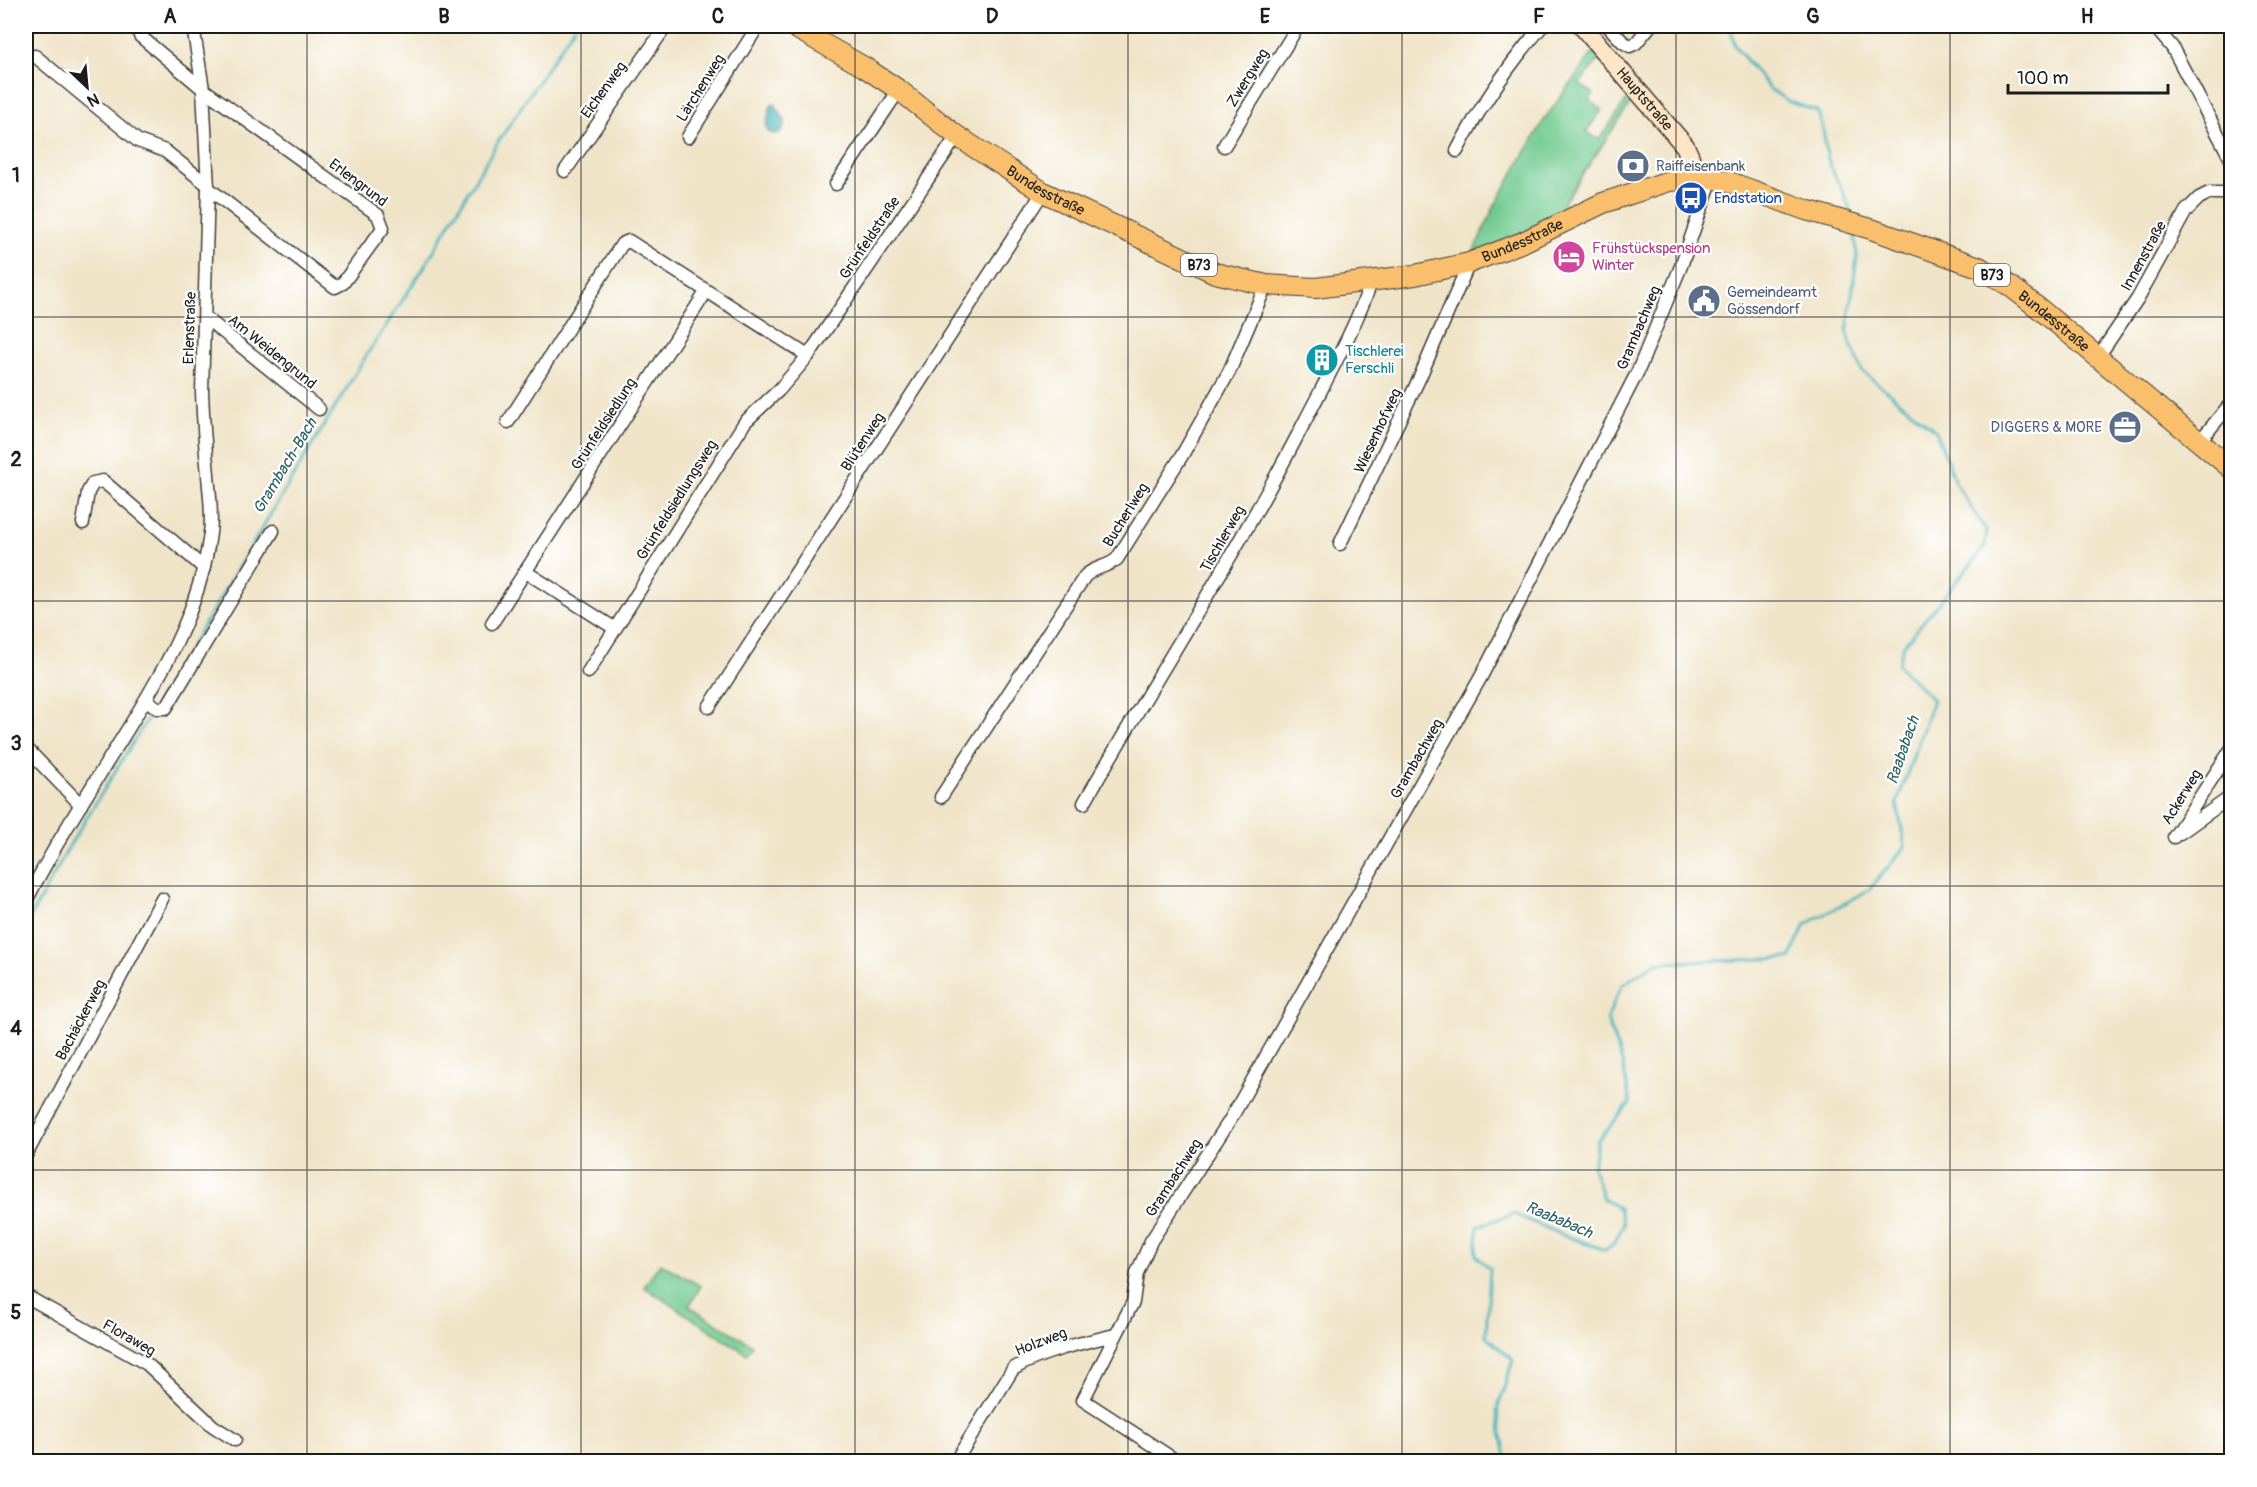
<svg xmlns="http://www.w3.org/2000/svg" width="2257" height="1487" font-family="Pangolin,sans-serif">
  <rect width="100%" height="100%" fill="#fff"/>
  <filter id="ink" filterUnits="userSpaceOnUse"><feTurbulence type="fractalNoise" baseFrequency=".0167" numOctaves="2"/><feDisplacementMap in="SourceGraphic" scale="12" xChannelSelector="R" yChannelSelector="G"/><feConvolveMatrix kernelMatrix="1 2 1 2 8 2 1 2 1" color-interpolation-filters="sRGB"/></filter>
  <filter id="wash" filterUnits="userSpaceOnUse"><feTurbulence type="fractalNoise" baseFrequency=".008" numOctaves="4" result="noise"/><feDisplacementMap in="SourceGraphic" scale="24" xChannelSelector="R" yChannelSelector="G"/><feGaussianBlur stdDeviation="1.35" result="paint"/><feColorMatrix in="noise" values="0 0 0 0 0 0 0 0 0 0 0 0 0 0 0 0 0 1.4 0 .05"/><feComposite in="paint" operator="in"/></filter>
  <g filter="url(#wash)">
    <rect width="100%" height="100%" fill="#f0e4c8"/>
    <!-- green -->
    <g fill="#72ca90" stroke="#477356" stroke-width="1.5">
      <polygon points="1595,50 1601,57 1579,84 1594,94 1589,100 1602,110 1586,132 1599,140 1631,94 1634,98 1562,205 1564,211 1502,243 1473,253 1495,205 1546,117"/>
      <polygon points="660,1263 701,1286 689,1306 752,1345 747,1354 644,1287"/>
    </g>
    <!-- water -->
    <polygon fill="#43b3bc" stroke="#30686c" stroke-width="1.5" points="772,104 775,104 785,121 782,131 777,134 770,133 766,127 770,108"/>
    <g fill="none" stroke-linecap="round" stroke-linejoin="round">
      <!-- stream -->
      <g stroke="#43b3bc" stroke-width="3">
        <path d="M1730 26 1735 46 1770 89 1789 102 1817 111C1826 127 1823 145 1829 162 1835 180 1848 196 1851 215"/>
        <polyline points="156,704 366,356 423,269 494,148 575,26"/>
        <polyline points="26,925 71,843 153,710"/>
        <polyline points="1507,1462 1497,1410 1513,1360 1486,1336 1490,1268 1476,1256 1478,1226 1514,1214 1558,1233 1605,1250 1614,1243 1624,1224 1619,1208 1603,1199 1593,1168 1597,1141 1630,1103 1623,1065 1607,1019 1622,985 1656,963 1790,958 1805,925 1869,890 1905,847 1897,803 1933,700 1898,665 1903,646 1984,548 1987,532 1956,484 1936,431 1862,371 1847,334 1857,256 1854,231"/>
      </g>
    </g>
  </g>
  <g filter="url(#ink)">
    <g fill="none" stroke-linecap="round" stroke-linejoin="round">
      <!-- minor casing -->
      <g stroke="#3c3a36" stroke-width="15">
        <g id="minor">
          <polyline points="1608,26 1623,42 1630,46 1636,43 1650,26"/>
          <polyline points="2154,26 2172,47 2232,161"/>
          <polyline points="140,36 203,89 378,215 383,228 343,283 335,287 208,188"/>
          <polyline points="35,56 138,141 165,151 208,185"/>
          <polyline points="688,137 758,26"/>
          <polyline points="1224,146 1298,26"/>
          <path d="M1457 151C1480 106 1509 65 1542 26"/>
          <polyline points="565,171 666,26"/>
          <polyline points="836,184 899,90"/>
          <polyline points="206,318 319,409"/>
          <polyline points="2098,357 2138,298 2186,211 2199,198 2209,193 2232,193"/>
          <polyline points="508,422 622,244 629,241 808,356"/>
          <polyline points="2199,442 2232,402"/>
          <polyline points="83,523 88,492 93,483 103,481 204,568"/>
          <polyline points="1340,544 1420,377 1469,263"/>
          <polyline points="526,572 614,628"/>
          <polyline points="492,623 706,292"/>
          <polyline points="588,672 745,422 779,390 808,356 957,136"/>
          <polyline points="146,699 157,708 166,708 273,531"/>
          <polyline points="709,707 1043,192"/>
          <polyline points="26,748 81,805"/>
          <path d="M941 797 1085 576C1094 567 1108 567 1117 559L1181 457 1229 372 1266 285"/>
          <path d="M1084 803C1157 675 1238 552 1305 421 1327 378 1356 327 1371 282"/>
          <polyline points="2180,833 2232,796"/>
          <polyline points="2174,837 2232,748"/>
          <path d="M26 901C54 846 88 793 121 740 162 674 200 612 210 533 213 513 209 493 208 474 205 446 203 419 202 392L208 188 203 89 193 26"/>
          <polyline points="26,1155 162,899"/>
          <polyline points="26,1296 147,1364 213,1426 235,1440"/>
          <path d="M955 1462 1013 1369C1043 1351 1081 1343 1115 1335"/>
          <polyline points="1178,1462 1083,1400 1133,1302 1137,1273 1151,1241 1230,1120 1482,675 1638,371 1681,266 1712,178"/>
        </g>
      </g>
      <!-- secondary casing -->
      <g stroke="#3c3a36" stroke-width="21">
        <g id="secondary">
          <path id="s1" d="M1582 26 1685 146 1690 157 1689 179"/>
        </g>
      </g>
      <!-- primary casing -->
      <g stroke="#3c3a36" stroke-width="22">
        <g id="primary">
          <path id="s2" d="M792 26 864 67 899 90 957 136 1043 192 1215 273 1266 285 1316 288 1415 275 1469 263 1523 242 1603 203 1669 181 1712 178 1732 183 1806 210 1871 229 1979 267 2010 286 2041 310 2232 469"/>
        </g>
      </g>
      <!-- minor -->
      <use href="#minor" stroke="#fff" stroke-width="12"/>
      <!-- secondary -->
      <use href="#secondary" stroke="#fde5c5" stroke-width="18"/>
      <!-- primary -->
      <use href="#primary" stroke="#f9bf6d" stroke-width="20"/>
    </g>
  </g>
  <!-- grid -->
  <path fill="none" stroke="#1c1c1c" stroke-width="1.5" stroke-opacity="0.55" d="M307 26V1462M581 26V1462M855 26V1462M1128 26V1462M1402 26V1462M1676 26V1462M1950 26V1462M26 317H2232M26 601H2232M26 886H2232M26 1170H2232"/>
  <!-- icons -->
  <defs>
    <g id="bank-disc" transform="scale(1.725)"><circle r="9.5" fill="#5c6f8a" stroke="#fff"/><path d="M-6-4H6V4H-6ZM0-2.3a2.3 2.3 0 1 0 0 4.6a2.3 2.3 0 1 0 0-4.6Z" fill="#fff"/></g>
    <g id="bus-disc" transform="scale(1.725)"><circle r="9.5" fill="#1a4fb4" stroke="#fff"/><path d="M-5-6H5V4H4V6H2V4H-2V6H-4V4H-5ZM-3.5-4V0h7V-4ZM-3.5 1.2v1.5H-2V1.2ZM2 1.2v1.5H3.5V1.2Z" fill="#fff"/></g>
    <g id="hotel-disc" transform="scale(1.725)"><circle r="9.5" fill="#d1479c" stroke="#fff"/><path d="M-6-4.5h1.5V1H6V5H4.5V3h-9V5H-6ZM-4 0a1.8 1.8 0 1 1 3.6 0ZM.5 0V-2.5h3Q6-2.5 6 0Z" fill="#fff"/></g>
    <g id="civic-disc" transform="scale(1.725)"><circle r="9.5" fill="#5c6f8a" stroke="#fff"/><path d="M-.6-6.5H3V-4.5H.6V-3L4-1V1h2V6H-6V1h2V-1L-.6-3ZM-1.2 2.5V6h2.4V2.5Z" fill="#fff"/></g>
    <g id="building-disc" transform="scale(1.725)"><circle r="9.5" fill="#0f9aa8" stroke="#fff"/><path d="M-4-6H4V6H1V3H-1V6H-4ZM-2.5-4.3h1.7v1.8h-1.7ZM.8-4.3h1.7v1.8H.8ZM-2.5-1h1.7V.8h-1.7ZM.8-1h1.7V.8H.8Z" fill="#fff"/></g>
    <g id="office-disc" transform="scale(1.725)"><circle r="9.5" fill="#5c6f8a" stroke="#fff"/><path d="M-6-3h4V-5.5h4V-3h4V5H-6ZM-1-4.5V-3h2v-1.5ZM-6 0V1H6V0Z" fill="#fff"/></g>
  </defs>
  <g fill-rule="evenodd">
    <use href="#bank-disc" x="1633" y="166"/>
    <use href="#bus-disc" x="1691" y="198"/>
    <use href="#hotel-disc" x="1569" y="257"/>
    <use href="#civic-disc" x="1704" y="301"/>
    <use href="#building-disc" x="1322" y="360"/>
    <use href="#office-disc" x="2125" y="427"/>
  </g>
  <g text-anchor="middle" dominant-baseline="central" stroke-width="4.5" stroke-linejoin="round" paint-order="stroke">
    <!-- shield labels -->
    <g fill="#fff" stroke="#606060" stroke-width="1.5">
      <rect x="1181" y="254" width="36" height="22" rx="4.5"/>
      <rect x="1974" y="264" width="36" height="22" rx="4.5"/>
    </g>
    <g font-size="14" font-weight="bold" fill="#1c1c1c">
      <text x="1199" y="265">B73</text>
      <text x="1992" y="275">B73</text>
    </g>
    <!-- street labels -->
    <g font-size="15" fill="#1c1c1c" stroke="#fff">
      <text transform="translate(1248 78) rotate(-58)">Zwergweg</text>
      <text transform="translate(701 88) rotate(-58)">Lärchenweg</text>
      <text transform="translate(604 90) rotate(-54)">Eichenweg</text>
      <text stroke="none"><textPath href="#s1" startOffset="96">Hauptstraße</textPath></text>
      <text transform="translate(358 183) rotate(37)">Erlengrund</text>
      <text stroke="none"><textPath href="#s2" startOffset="303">Bundesstraße</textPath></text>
      <text transform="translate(870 238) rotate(-56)">Grünfeldstraße</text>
      <text stroke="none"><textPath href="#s2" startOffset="807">Bundesstraße</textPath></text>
      <text transform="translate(2144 256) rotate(-61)">Innenstraße</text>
      <text stroke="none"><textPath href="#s2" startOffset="1383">Bundesstraße</textPath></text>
      <text transform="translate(190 328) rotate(-88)">Erlenstraße</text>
      <text transform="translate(1639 328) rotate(-67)">Grambachweg</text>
      <text transform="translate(272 352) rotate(39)">Am Weidengrund</text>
      <text transform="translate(604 424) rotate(-57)">Grünfeldsiedlung</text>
      <text transform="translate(1378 431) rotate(-65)">Wiesenhofweg</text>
      <text transform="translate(863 442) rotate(-57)">Blütenweg</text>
      <text transform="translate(677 500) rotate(-58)">Grünfeldsiedlungsweg</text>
      <text transform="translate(1126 515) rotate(-58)">Bucherlweg</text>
      <text transform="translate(1223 539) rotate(-60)">Tischlerweg</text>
      <text transform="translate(1417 759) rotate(-60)">Grambachweg</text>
      <text transform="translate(2182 797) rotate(-58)">Ackerweg</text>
      <text transform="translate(81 1020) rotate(-62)">Bachäckerweg</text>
      <text transform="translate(1174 1178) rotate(-57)">Grambachweg</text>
      <text transform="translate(129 1338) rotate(30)">Floraweg</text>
      <text transform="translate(1041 1342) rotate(-21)">Holzweg</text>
    </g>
    <!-- service labels -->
    <g font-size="15" fill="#4e5e75" stroke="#fff" text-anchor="start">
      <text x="1656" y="166">Raiffeisenbank</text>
      <text x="1727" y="292">Gemeindeamt<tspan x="1727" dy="17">Gössendorf</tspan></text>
      <text x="2102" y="427" text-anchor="end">DIGGERS &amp; MORE</text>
    </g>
    <!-- transit labels -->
    <g font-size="15" fill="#164399" stroke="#fff" text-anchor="start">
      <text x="1714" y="198">Endstation</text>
    </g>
    <!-- hotel labels -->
    <g font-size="15" fill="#b23c85" stroke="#fff" text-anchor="start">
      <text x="1592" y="248">Frühstückspension<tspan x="1592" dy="17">Winter</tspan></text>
    </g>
    <!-- culture labels -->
    <g font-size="15" fill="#0d838f" stroke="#fff" text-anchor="start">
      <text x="1345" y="351">Tischlerei<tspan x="1345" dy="17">Ferschli</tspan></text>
    </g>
    <!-- water labels -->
    <g font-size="16" font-style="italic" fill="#2e6064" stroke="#fff">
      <text transform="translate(285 466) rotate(-59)">Grambach-Bach</text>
      <text transform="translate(1903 750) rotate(-71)">Raababach</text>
      <text transform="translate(1559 1220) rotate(23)">Raababach</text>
    </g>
  </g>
  <!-- margin -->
  <rect width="2257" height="1487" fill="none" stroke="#fff" stroke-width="66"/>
  <!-- north arrow -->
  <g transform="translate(87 87) rotate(154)" stroke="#ffffff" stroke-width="4.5" paint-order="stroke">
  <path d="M0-4.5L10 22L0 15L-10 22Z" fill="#1c1c1c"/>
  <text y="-9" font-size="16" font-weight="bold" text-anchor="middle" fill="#1c1c1c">N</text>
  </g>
  <!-- scale -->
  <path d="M2008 84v9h160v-9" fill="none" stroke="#1c1c1c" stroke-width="3"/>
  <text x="2017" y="84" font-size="18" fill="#1c1c1c" stroke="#ffffff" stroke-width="4.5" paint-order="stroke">100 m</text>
  <rect x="33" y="33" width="2191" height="1421" fill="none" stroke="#1c1c1c" stroke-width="2"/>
  <g font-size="20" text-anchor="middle" font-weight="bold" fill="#1c1c1c">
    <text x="170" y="23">A</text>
    <text x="444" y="23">B</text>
    <text x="718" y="23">C</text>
    <text x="992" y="23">D</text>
    <text x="1265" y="23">E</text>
    <text x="1539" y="23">F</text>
    <text x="1813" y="23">G</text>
    <text x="2087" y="23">H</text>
    <text x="16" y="182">1</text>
    <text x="16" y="466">2</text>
    <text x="16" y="750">3</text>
    <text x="16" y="1035">4</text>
    <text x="16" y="1319">5</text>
  </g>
</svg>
